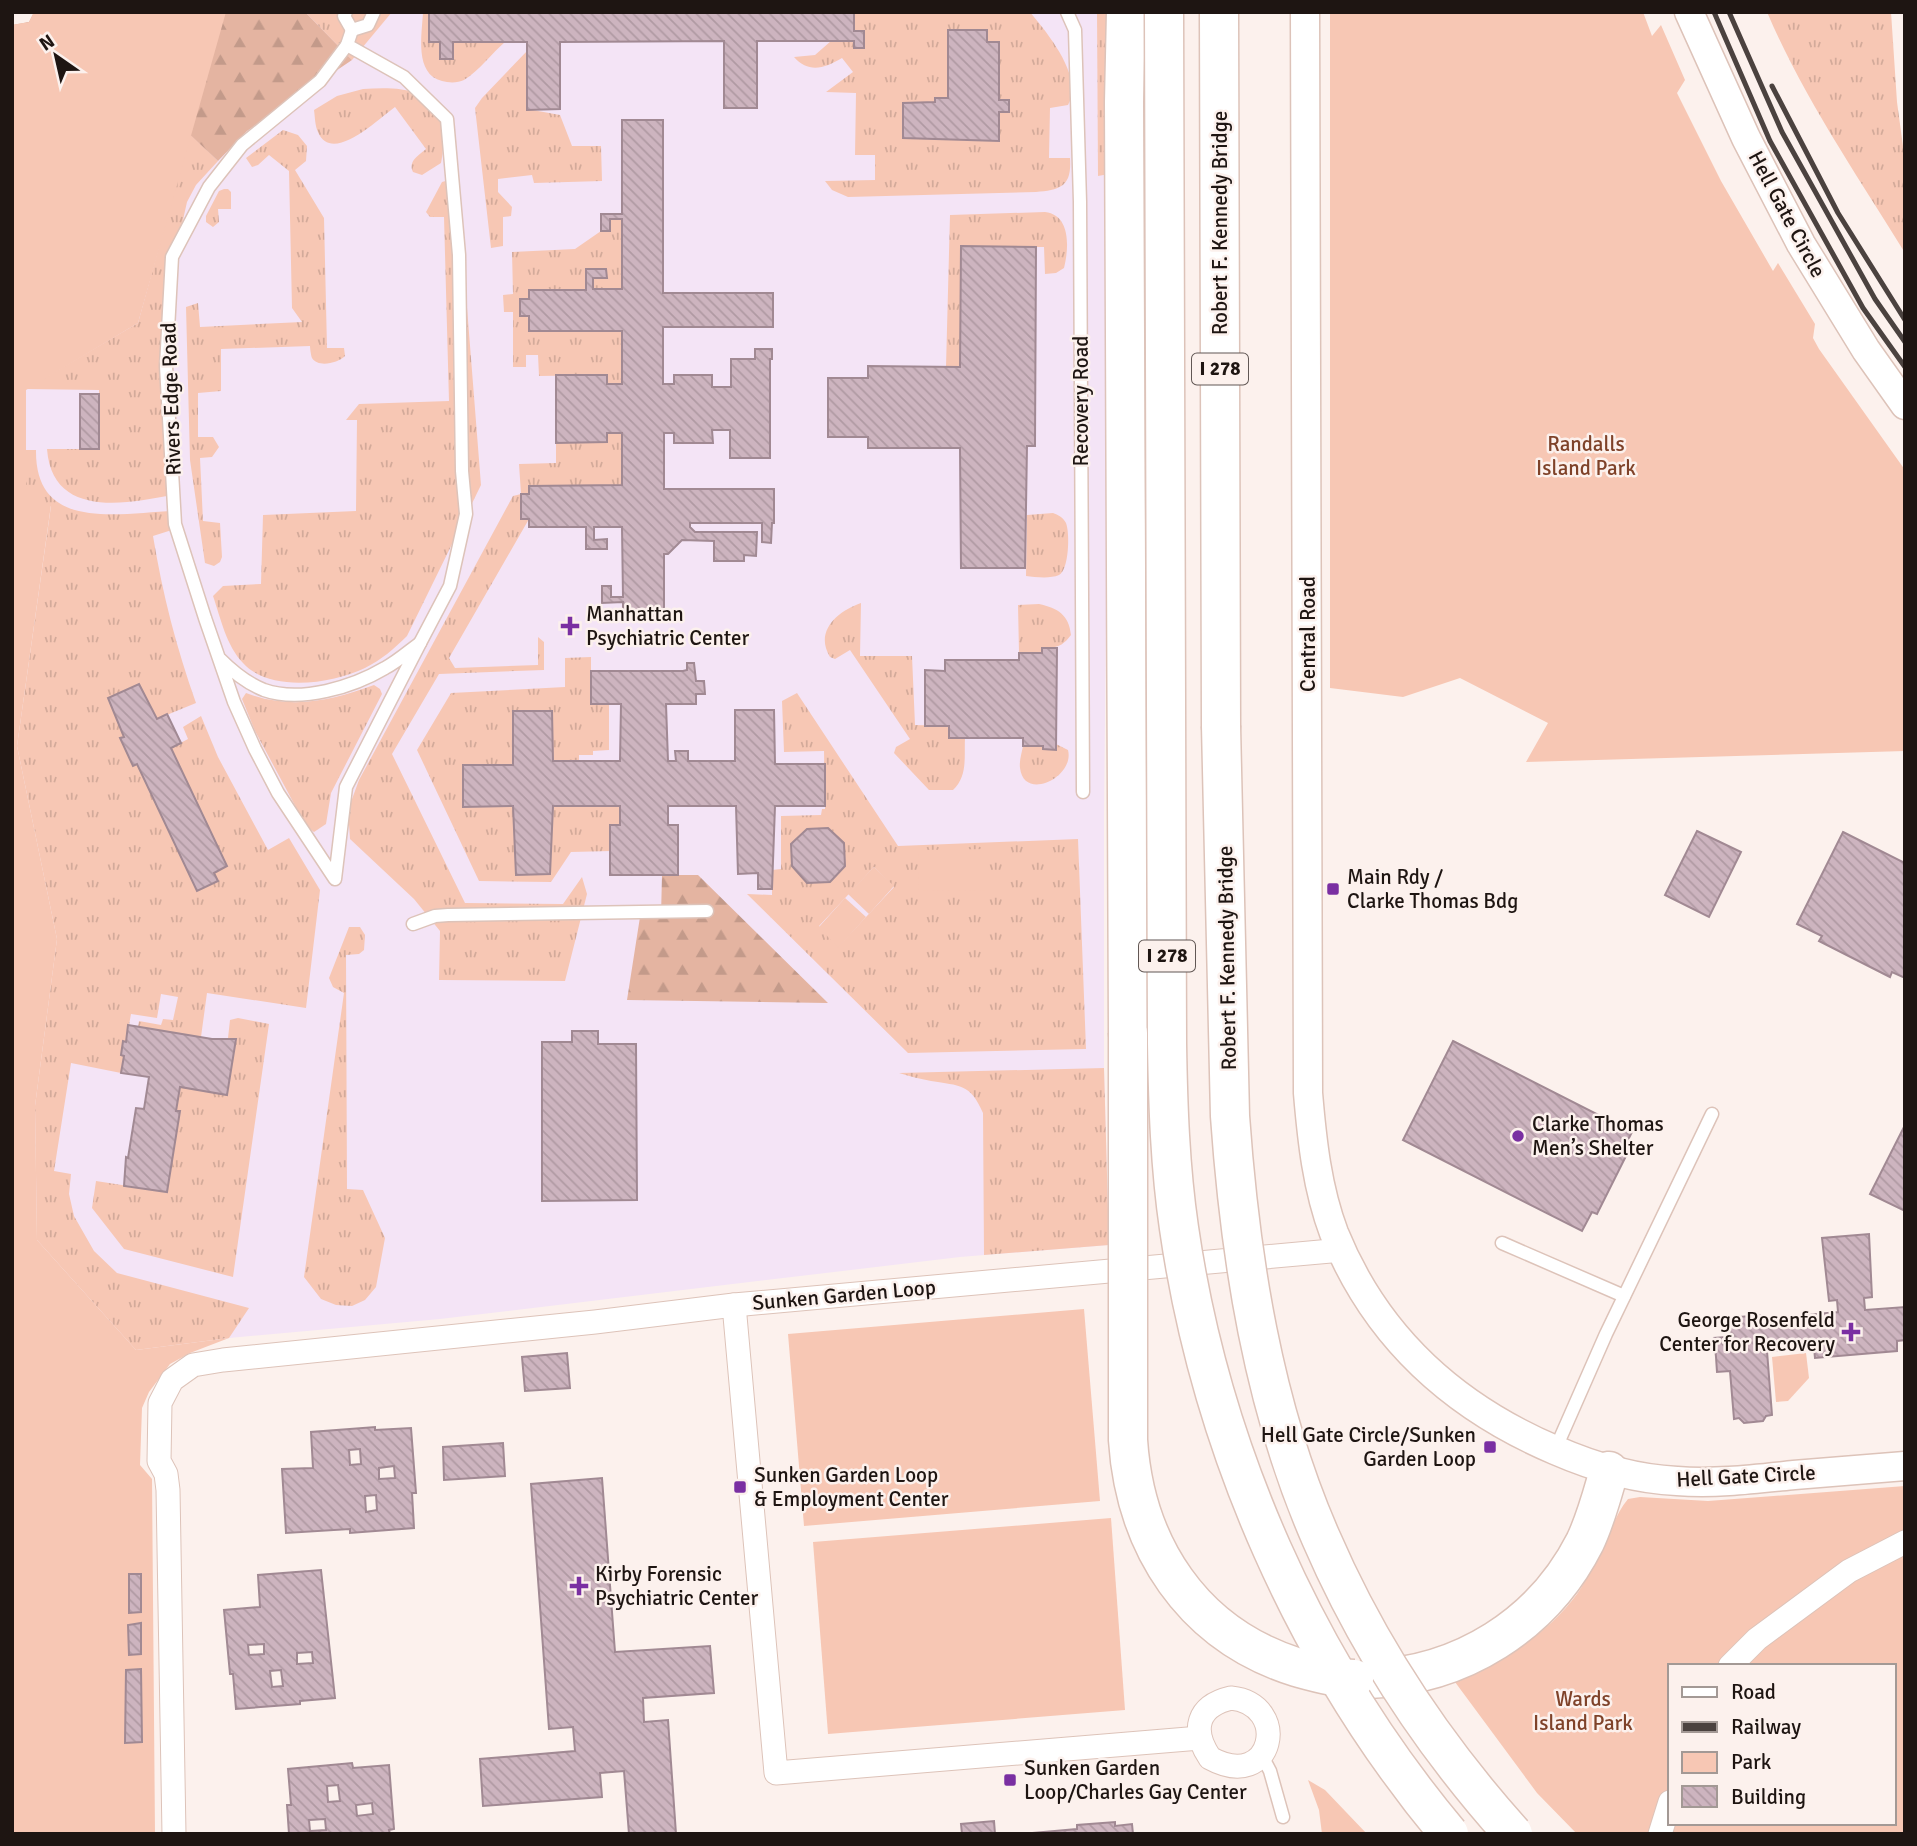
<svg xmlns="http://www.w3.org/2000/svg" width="1917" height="1846" font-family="Signika,sans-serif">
  <defs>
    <pattern id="grass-tufts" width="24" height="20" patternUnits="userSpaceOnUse" patternTransform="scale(1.75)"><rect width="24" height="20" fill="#f7c7b4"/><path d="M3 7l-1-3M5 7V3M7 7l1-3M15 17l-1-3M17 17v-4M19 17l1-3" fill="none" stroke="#d3aa9a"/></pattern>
    <pattern id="forest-firs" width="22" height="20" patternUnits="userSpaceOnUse" patternTransform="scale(1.75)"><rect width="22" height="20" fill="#e4b4a1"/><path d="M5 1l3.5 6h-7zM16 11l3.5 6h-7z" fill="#c39a8a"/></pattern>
    <pattern id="building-back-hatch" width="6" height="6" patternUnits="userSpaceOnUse" patternTransform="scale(1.75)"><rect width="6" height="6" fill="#cdb4bf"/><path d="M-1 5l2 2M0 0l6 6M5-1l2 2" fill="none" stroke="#b09aa3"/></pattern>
  </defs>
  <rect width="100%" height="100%" fill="#fcf1ed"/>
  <!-- medical -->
  <polygon fill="#f4e4f6" points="226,12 1112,12 1104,819 1104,1068 1109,1245 960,1257 440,1319 229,1338 136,1350 37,1240 35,1106 57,939 17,746 51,506 26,505 26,389 190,134"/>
  <!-- grass -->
  <g fill="url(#grass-tufts)" fill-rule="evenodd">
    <polygon points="305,12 392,12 352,60"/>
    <path d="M423 12H429L440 42 441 59H453V42H505C492 53 479 71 464 80 458 83 449 83 442 81 414 74 422 34 423 12Z"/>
    <path d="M854 12H1030C1047 33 1084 76 1068 105L1050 108 1049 158H1070C1072 186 1061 190 1036 192L848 197 832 190 825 181 875 180V155H855L856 93 826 92 853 72 842 58C825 68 809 74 794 57L815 55 831 41H854V48H864V31H854ZM987 30V42H999V100H1009V112H999V140L903 138V103L935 102 948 98V31Z"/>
    <polygon points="1097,12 1112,12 1109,174 1098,176"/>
    <path d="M1767 12H1891L1897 102 1905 161V253C1857 175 1803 97 1767 12Z"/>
    <polygon points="527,51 527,109 560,115 572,146 601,146 602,181 534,183 532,175 498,179 498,192 512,207 511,216 503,217 503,246 491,248 475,108 482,98"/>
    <path d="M363 89C381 88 402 87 419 94 444 105 446 140 441 163L422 175 413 172C408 161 418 156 426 149L395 107C378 119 332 165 318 132 315 126 315 117 314 110L337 96Z"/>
    <path d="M283 130 298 135 307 146 306 161 295 170 324 218 327 348H344L345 356C338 363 318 368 312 358 311 356 310 348 310 346L221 349V391L198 393V437H213L219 447 212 457 200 458 203 521 220 523 222 557 220 562 214 566 205 563 190 460 186 307 198 303 200 327 302 322 292 308 289 171 269 155 258 165 252 167 246 158Z"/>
    <path d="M190 134 218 161 196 185 187 202 168 287 171 495C123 505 52 517 47 449H99V390L26 389 138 323Z"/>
    <path d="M449 180 462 244 481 485 407 636C394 649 381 660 365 668 332 684 270 693 243 663 226 645 221 619 213 596L223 586 261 584 263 515 356 511 357 420H346L359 404 449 401 444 217H430L426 212 442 182Z"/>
    <polygon points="224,189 228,189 231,192 231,209 218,209 219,222 213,227 206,222 206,216 219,191"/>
    <path d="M1045 212C1071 215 1069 248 1064 268L1056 273 1045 274 1044 247H961L960 367H946L950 215Z"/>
    <polygon points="610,219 622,219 622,289 593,289 593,278 606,278 606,269 586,269 586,290 530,290 529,299 520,316 622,331 622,384 607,384 607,375 539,376 538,355 526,355 526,367 513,367 513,312 504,312 503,295 513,294 512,252 575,249 601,231 609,231"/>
    <polygon points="607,433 622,433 622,485 530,486 529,494 521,494 521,518 529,519 449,658 455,668 538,665 538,637 544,642 544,670 439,674 392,754 465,903 563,904 582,877 587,894 565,981 439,980 440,931 414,899 350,839 348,810 359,780 507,507 513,496 521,494 519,464 556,463 556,443 607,442"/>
    <path d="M26 450H36C35 532 117 513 174 511L175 529 153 536C163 596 176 646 196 703L157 719 139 684 108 698 124 737 121 738 134 766 137 764 197 891 218 881 214 873 227 866 171 748 188 739 183 727 201 716 218 757 268 850 289 838 320 890 306 1008 207 993 201 1037 138 1027 139 1021 161 1025 163 1019 173 1020 178 997 161 994 157 1018 131 1014 126 1042 123 1041 121 1055 124 1056 121 1073 71 1063 54 1171 71 1174 69 1194 74 1216 94 1251 117 1273 249 1308 229 1338 136 1350 37 1240 35 1106 57 939 17 746 51 506 26 505Z"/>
    <path d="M1053 513C1058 515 1063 517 1066 523 1070 533 1069 570 1059 575 1050 579 1035 577 1026 576L1027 515Z"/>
    <path d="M861 603 860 656H912L915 725 949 726V738H965C964 757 968 776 953 790H929L894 753 896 747 910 739 850 650 835 659 830 657C814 631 838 611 861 603Z"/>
    <path d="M1039 604C1058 608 1069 615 1071 635 1062 647 1056 648 1042 648V653H1019L1018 605Z"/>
    <polygon points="591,657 591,704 609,704 609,750 593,751 593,755 579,755 579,761 553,761 552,711 513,711 513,765 464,765 464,807 513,806 517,875 550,874 553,806 620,806 620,825 611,851 571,852 551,882 479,881 417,750 451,693 565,687 565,658"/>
    <path d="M374 685 380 689 382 694 331 793 326 824 314 832 306 826 255 731 242 699 246 693C291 710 331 701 374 685Z"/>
    <path d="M797 693 898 846 1078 839 1086 1049 908 1053 747 894 772 895V870L781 869V816L821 815 822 809H825L824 751 784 752 782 701ZM828 828 844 843 845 866 807 883 792 866 791 844 807 829ZM874 867 894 887 838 947 819 926Z"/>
    <path d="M1056 744 1068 750C1075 777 1024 802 1020 768 1019 761 1022 752 1023 746H1043V749L1056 750Z"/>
    <polygon points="349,927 360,927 365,935 364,950 359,954 346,955 347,1189 363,1190 385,1238 376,1287 365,1300 352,1306 336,1305 321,1299 304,1277 344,993 333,987 329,978"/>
    <polygon points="238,1018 269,1024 233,1277 124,1249 92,1208 96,1181 167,1192 180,1112 176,1111 180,1087 226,1095 236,1040 228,1038 230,1020"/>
    <path d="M1104 1068 1109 1245 984 1255 983 1113C970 1083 960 1086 931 1081 920 1079 909 1076 899 1073Z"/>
  </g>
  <!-- forest -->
  <g fill="url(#forest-firs)">
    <polygon points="34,12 305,12 352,60 247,131 218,161 182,127 12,25 29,22"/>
    <polygon points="662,875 698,875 828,1003 627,1000 640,917 661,916"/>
  </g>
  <!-- park -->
  <g fill="#f7c7b4" fill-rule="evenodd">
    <polygon points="34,12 226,12 138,323 26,390 26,505 51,505 17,746 57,939 35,1106 37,1240 136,1350 229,1338 190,1353 170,1364 149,1392 142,1408 140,1465 152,1479 155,1834 12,1834 12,25 29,22"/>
    <polygon points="1330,12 1643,12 1652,36 1661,25 1685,80 1677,93 1721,181 1773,271 1778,263 1815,324 1813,338 1819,349 1905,470 1905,751 1526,762 1548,723 1460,678 1403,697 1330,688"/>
    <polygon points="989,849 989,890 919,891 918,850"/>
    <polygon points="874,867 894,886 869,914 848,894"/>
    <polygon points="845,898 866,917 838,948 819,927"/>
    <polygon points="1084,1309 1100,1501 804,1526 788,1334"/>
    <polygon points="1806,1353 1809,1378 1788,1401 1776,1402 1772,1357"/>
    <path d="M1905 1486V1834H1577L1537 1793 1455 1682C1502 1661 1545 1637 1577 1594 1585 1583 1591 1569 1598 1557 1609 1537 1614 1516 1628 1499L1640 1497 1708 1501ZM1670 1666H1894V1823H1670Z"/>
    <polygon points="1111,1518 1125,1710 828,1734 813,1542"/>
    <polygon points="1308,1780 1325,1790 1367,1834 1322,1834 1319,1810"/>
  </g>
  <!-- building -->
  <g fill="url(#building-back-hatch)" stroke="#a18993" stroke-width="2" fill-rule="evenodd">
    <polygon points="429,12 854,12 854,31 864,31 864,48 854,48 854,41 757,41 757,108 724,108 724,41 560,42 560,109 527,110 527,42 453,42 453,59 440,59 440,42 429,42"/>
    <polygon points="948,30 987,30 987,42 999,42 999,100 1009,100 1009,112 999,112 999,141 903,138 903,103 935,102 935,98 948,98"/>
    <polygon points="622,120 663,120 663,293 773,293 773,327 663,327 663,384 674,384 674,375 712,375 712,387 731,387 731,359 755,359 755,349 772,349 772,359 770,359 770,458 730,458 730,430 712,430 713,443 674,443 674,433 664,433 664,489 774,489 774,523 772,523 771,543 762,542 762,523 690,523 690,527 695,532 757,532 756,556 744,555 744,561 714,561 714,541 682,540 668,554 664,554 664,620 623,620 623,602 602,603 602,586 611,586 611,597 623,597 622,527 594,527 594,540 607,539 607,549 586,549 586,527 529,527 529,519 521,519 521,494 529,494 529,486 622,485 622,433 607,433 607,442 556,443 556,375 607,375 607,384 622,384 622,331 529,331 529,316 520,316 520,299 529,299 529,290 586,290 586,269 606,269 607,278 593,278 593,289 622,289 622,219 610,219 610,231 601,231 601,214 622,214"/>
    <polygon points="961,246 1036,247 1035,446 1027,446 1025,568 961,568 960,448 868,448 868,437 828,437 828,378 868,378 868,366 960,367"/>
    <rect x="80" y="394" width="19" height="55"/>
    <polygon points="1042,648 1057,648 1056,750 1043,749 1043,746 1023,746 1023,738 949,738 949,726 925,726 925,670 945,671 945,660 1019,660 1019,653 1042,653"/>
    <polygon points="687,663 694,663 696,681 704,681 705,694 696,694 696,704 666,704 668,761 676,761 675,751 688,751 688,761 735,761 735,710 774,710 775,764 825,764 825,806 775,806 772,889 758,889 758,873 738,874 736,806 668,806 668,825 678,825 678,875 610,875 610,825 620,825 620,806 553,806 550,874 516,875 513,806 463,807 463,765 513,765 513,711 552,711 553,761 620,761 621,704 591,704 591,671 683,671 687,670"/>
    <polygon points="139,684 157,719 167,714 168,716 181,743 171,748 227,866 214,873 218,881 197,891 137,764 133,766 120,738 124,737 108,698"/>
    <polygon points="828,828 844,843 845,866 830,882 807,883 792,866 791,844 807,829"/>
    <polygon points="1697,831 1741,852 1709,917 1665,895"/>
    <polygon points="1843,832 1905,863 1905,978 1892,972 1890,977 1819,941 1822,936 1797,924"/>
    <polygon points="128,1025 212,1039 236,1039 227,1095 180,1087 176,1111 180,1111 167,1192 124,1186 126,1157 128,1158 136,1108 144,1109 149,1077 121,1073 124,1056 121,1055 123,1041 126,1042"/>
    <polygon points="572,1031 598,1031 598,1044 636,1044 637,1200 542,1201 542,1042 572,1042"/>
    <polygon points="1453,1041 1632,1132 1622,1152 1627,1154 1597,1214 1592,1212 1582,1231 1403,1140"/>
    <polygon points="1905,1125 1905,1211 1870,1194"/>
    <polygon points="1869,1234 1872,1297 1864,1298 1865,1310 1905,1307 1905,1340 1897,1341 1897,1351 1815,1358 1814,1348 1767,1351 1772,1415 1766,1416 1763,1421 1744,1423 1739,1418 1734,1419 1730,1371 1717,1372 1716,1357 1714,1338 1727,1337 1726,1318 1764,1315 1764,1319 1838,1312 1837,1300 1829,1301 1822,1238"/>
    <polygon points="567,1353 570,1388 525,1391 522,1357"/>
    <path d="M375 1427V1430L411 1428 416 1493H412L414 1528 350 1533V1529L286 1533 282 1469 313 1468 311 1432ZM360 1449 361 1464 350 1465 349 1450ZM394 1466 395 1478 379 1479V1468ZM376 1495 377 1510 366 1512 365 1496Z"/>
    <polygon points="503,1443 505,1476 444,1480 443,1447"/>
    <polygon points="602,1478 615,1652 710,1646 714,1693 643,1698 644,1722 668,1720 676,1834 629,1834 624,1771 600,1773 602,1797 483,1806 480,1759 575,1751 573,1727 549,1729 531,1484"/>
    <path d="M321 1570 335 1698 300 1701V1704L236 1709 233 1674H230L224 1610 260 1607 258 1575ZM264 1644V1654L249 1655 248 1645ZM312 1652 313 1663 297 1664V1653ZM281 1670 283 1686 272 1687 270 1671Z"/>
    <polygon points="129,1574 141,1574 141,1612 129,1613"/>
    <polygon points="141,1623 141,1654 129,1655 128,1625"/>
    <polygon points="141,1669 142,1742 125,1743 126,1670"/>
    <path d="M352 1763 353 1768 389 1765 394 1829 389 1830 390 1834H289L287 1805H291L288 1769ZM338 1785 340 1801 328 1802 327 1786ZM372 1803 373 1814 357 1816 356 1805ZM325 1819 326 1830 310 1831 309 1820Z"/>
    <polygon points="994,1821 995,1834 1006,1834 962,1834 961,1824"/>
    <polygon points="1115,1822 1115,1826 1132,1824 1133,1834 1021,1834 1077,1829 1077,1825"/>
  </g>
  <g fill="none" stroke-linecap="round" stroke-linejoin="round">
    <!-- service casing -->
    <g stroke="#ddc3b9" stroke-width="15">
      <g id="service">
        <polyline points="346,12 344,16 352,30"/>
        <polyline points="1067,12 1075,30 1080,202 1083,792"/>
        <polyline points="352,30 368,25 374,12"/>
        <polyline points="347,45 404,77 447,119 459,255 462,471 466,514 450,586 420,643"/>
        <path d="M220 659C233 672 246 683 264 690 301 703 353 687 385 668 398 661 409 651 420 643L346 787 335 879 278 793 255 749 234 702 205 618 175 524 166 366 172 257 209 187 242 145 320 81 347 45 352 30"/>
        <polyline points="413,924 435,916 448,915 707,911"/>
        <polyline points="1502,1243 1624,1296"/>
        <polyline points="1555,1450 1606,1334 1712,1114"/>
        <polyline points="1262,1756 1270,1771 1283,1817"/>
      </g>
    </g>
    <!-- minor casing -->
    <g stroke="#ddc3b9" stroke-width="25">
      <g id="minor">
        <polyline points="734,1305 776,1773 1200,1738"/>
        <polyline points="1730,1666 1757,1639 1849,1571 1905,1542"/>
        <path d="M1231 1698C1291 1704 1274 1793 1210 1758 1191 1730 1197 1706 1231 1698Z"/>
        <polyline points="174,1834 168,1490 166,1474 159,1461 160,1403 172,1380 193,1365 223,1360 595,1322 734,1305 1342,1250"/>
        <polyline points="1660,1834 1670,1802"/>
      </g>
    </g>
    <!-- tertiary casing -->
    <g stroke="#ddc3b9" stroke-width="31">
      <g id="tertiary">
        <path d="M1305 12 1308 1093C1312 1140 1317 1188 1334 1233 1376 1337 1454 1407 1555 1450 1594 1467 1634 1479 1677 1481 1716 1484 1755 1479 1794 1475 1831 1472 1868 1469 1905 1466"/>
        <polyline points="1689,12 1746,138 1801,244 1866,350 1905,405"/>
      </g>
    </g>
    <!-- motorway casing -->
    <g stroke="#ddc3b9" stroke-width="41">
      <g id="motorway">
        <polyline points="1126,12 1124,102 1128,1033"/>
        <polyline points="1219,12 1221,726"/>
        <path d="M1369 1679C1461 1676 1543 1625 1585 1542 1596 1519 1602 1495 1609 1471"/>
      </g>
    </g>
    <!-- service -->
    <use href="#service" stroke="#fff" stroke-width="12"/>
    <!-- minor -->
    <use href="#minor" stroke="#fff" stroke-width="23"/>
    <!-- tertiary -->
    <use href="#tertiary" stroke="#fff" stroke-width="28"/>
    <!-- motorway -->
    <use href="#motorway" stroke="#fff" stroke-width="38"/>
    <!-- rail -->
    <g stroke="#4b423f" stroke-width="5">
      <polyline points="1714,12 1770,141 1863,308 1905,367"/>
      <polyline points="1729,12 1782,132 1875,299 1905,342"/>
      <polyline points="1772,86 1838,213 1905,320"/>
    </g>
    <!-- motorway-bridge casing -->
    <g stroke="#ddc3b9" stroke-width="41" stroke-linecap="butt">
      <g id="motorway-bridge">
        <path d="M1164 12 1167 1043C1168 1105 1170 1167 1179 1228 1211 1449 1306 1663 1449 1834"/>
        <path d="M1221 726 1230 1116C1240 1258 1263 1406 1321 1538 1368 1647 1434 1746 1513 1834"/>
        <path d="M1128 1033V1440C1135 1546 1192 1634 1296 1667 1314 1672 1334 1678 1354 1679"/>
      </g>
    </g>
    <!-- motorway-bridge -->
    <use href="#motorway-bridge" stroke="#fff" stroke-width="38"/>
  </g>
  <!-- markers -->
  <g fill="#7a2fa2" stroke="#fcf1ed" stroke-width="2.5">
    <path d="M566.5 615.5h7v7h7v7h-7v7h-7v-7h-7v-7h7z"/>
    <rect x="1326" y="882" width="14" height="14" rx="3.5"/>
    <circle cx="1518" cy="1136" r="7"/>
    <path d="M1847.5 1321.5h7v7h7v7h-7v7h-7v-7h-7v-7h7z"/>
    <rect x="1483" y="1440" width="14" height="14" rx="3.5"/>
    <rect x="733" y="1480" width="14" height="14" rx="3.5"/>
    <path d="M575.5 1575.5h7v7h7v7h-7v7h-7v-7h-7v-7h7z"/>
    <rect x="1003" y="1773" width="14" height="14" rx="3.5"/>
  </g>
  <g text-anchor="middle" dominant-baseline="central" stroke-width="5" stroke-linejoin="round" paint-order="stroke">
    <!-- shield labels -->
    <g fill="#fcf1ed" stroke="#615754" stroke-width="2">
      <rect x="1192" y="353.5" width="56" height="31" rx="5"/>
      <rect x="1139" y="940.5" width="56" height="31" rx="5"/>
    </g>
    <g font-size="19" font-weight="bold" fill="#1e1512">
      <text x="1220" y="369">I 278</text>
      <text x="1167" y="956">I 278</text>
    </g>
    <!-- street labels -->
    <g font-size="21" fill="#1e1512" stroke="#fcf1ed">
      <text transform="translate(1787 214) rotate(62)">Hell Gate Circle</text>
      <text transform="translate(1220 223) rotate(-90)">Robert F. Kennedy Bridge</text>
      <text transform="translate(171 399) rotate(-92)">Rivers Edge Road</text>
      <text transform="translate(1081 401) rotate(-90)">Recovery Road</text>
      <text transform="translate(1308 634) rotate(-90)">Central Road</text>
      <text transform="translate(1227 958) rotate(-91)">Robert F. Kennedy Bridge</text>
      <text transform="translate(844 1295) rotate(-5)">Sunken Garden Loop</text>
      <text transform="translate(1746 1476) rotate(-3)">Hell Gate Circle</text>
    </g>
    <!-- park labels -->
    <g font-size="21" fill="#7f4229" stroke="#fcf1ed">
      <text x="1586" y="444">Randalls<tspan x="1586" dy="24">Island Park</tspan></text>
      <text x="1583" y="1699">Wards<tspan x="1583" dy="24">Island Park</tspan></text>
    </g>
    <!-- poi labels -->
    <g font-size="21" fill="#1e1512" stroke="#fcf1ed" text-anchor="start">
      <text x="586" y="614">Manhattan<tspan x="586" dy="24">Psychiatric Center</tspan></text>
      <text x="1347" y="877">Main Rdy /<tspan x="1347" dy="24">Clarke Thomas Bdg</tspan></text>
      <text x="1532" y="1124">Clarke Thomas<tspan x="1532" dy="24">Men’s Shelter</tspan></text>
      <text x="1835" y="1320" text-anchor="end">George Rosenfeld<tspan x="1835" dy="24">Center for Recovery</tspan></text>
      <text x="1476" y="1435" text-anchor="end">Hell Gate Circle/Sunken<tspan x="1476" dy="24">Garden Loop</tspan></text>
      <text x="754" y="1475">Sunken Garden Loop<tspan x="754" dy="24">&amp; Employment Center</tspan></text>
      <text x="595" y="1574">Kirby Forensic<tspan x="595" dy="24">Psychiatric Center</tspan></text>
      <text x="1024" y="1768">Sunken Garden<tspan x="1024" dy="24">Loop/Charles Gay Center</tspan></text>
    </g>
  </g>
  <!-- border -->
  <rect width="1917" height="1846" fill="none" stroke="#1e1512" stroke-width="28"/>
  <!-- legend -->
  <rect x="1668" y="1664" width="228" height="161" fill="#fcf1ed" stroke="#a39995" stroke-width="2"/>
  <rect x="1682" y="1687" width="35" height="10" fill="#ffffff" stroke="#a39995" stroke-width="2"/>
  <text x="1731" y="1699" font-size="21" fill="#1e1512">Road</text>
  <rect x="1682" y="1722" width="35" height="10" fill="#4b423f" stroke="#a39995" stroke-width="2"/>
  <text x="1731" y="1734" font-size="21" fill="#1e1512">Railway</text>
  <rect x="1682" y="1752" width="35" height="21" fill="#f7c7b4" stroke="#a39995" stroke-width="2"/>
  <text x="1731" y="1769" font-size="21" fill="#1e1512">Park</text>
  <rect x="1682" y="1786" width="35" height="21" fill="url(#building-back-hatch)" stroke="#a39995" stroke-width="2"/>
  <text x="1731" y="1804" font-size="21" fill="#1e1512">Building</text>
  <!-- north arrow -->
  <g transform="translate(56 56) rotate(326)" stroke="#fcf1ed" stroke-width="5" paint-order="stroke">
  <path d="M0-5L12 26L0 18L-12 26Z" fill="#1e1512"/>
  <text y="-10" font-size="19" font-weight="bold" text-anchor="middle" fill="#1e1512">N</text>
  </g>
</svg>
